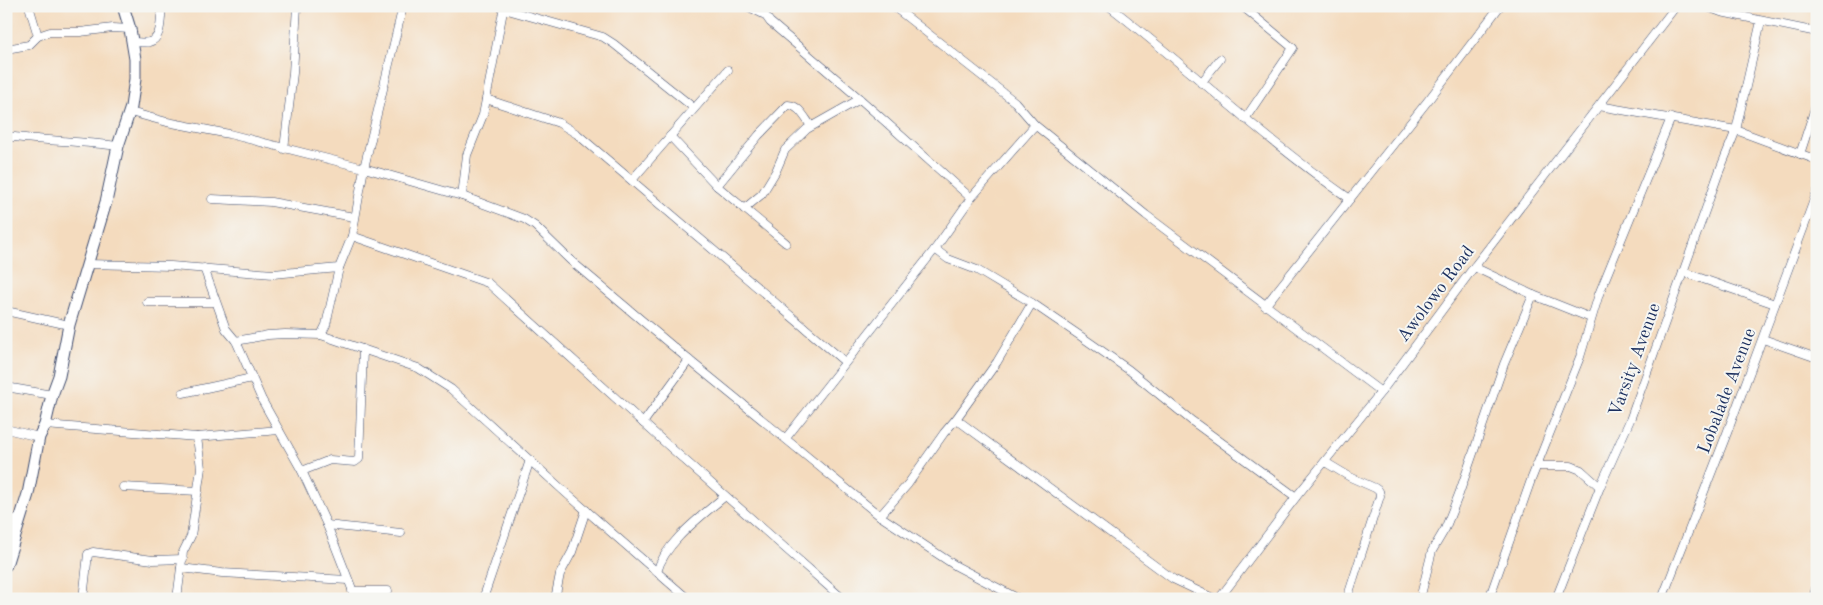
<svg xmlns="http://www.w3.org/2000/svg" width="1823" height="605" font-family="'Old Standard TT',serif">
  <rect width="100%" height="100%" fill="#f6f6f2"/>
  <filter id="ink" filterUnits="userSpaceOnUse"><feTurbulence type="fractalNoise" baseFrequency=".02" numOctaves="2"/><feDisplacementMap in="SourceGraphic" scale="10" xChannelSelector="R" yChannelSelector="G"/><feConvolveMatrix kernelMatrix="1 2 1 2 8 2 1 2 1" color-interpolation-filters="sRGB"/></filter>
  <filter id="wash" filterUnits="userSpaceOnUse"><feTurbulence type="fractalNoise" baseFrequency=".0096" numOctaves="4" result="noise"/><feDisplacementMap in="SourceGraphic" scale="20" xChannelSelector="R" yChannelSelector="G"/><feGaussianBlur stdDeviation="1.12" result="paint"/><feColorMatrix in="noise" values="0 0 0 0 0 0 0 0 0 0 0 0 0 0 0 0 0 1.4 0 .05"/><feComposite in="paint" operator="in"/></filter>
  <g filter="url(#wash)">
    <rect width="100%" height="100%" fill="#f4dbbe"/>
  </g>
  <g filter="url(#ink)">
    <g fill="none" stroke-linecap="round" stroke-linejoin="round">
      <!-- street casing -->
      <g stroke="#3c496c" stroke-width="9">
        <g id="street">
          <polyline points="29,6 38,36"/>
          <polyline points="747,6 765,15 770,22 860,99 971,198"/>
          <polyline points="893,6 1015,102 1035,125 1146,215 1381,392"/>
          <path d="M1109 6C1190 69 1265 140 1350 199"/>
          <polyline points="1242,6 1293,48 1245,119"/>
          <polyline points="1705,6 1721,12 1817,32"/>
          <polyline points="504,9 603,37 614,44 694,108"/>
          <path d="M133 42C138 42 145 43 149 42 163 39 160 17 162 6"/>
          <polyline points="6,49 29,45 38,36 50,32 80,32 113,28 130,29"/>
          <polyline points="1201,83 1220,59"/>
          <polyline points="486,99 559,123 577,134 845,362"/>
          <polyline points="1599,106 1736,130 1817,160"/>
          <polyline points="130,112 167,122 229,134 364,168 462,196 524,219 535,226 570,260 689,360 880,516 956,566 1019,599"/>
          <path d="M6 136C44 141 81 141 118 146"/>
          <polyline points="670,136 717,186 786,243"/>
          <polyline points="284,149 293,73 297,6"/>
          <polyline points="1800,154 1817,102"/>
          <polyline points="632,180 728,70"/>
          <path d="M717 186 759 135 788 105C799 105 805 118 811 126"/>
          <polyline points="462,196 467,155 483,115 504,6"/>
          <polyline points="212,199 271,202 354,217"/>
          <polyline points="744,209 762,194 776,171 785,150 807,129 860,99"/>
          <polyline points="352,236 488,283 671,448 843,599"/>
          <polyline points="935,249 948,259 977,270 1032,303 1079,335 1129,370 1192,421 1296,497"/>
          <polyline points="87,264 171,266 273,274 339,268"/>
          <polyline points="1474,267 1533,295 1591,318"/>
          <polyline points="204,268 226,329 236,341 262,400 302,471 327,525 356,599"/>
          <polyline points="1683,272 1775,304"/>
          <polyline points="147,302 215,302"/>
          <polyline points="1265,306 1430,98 1500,6"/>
          <polyline points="6,311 69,325"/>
          <polyline points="321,335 326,325 339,268 352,236 364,168 403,6"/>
          <polyline points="1763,339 1817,358"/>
          <polyline points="236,341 268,335 285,334 321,335 418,368 451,389 566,493 688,599"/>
          <polyline points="6,387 52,395"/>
          <polyline points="183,393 252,378"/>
          <polyline points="956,419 1173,579 1215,599"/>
          <polyline points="643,423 689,360"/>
          <polyline points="45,425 197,437 279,430"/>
          <polyline points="6,429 39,437"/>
          <polyline points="786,438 935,249 971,198 1035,125"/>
          <polyline points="1325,462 1350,477 1375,488 1379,491 1380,496 1347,599"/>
          <polyline points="1537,466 1571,466 1581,470 1600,487"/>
          <polyline points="302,471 330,460 355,462 359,459 363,349"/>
          <polyline points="123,487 198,491"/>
          <polyline points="880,516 908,484 944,433 956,419 997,362 1032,303"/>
          <polyline points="6,518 20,520"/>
          <polyline points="327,525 401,533"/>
          <polyline points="181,568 222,573 348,580"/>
          <path d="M657 572C665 542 702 516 725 496"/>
          <polyline points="352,591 388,591"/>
          <polyline points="83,599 88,554 93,552 153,560 183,559"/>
          <polyline points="177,599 183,552 191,536 201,468 197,437"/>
          <polyline points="483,599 530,460"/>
          <polyline points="555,599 560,574 572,552 586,510"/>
          <polyline points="1219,599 1296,497 1381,392 1474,267 1676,6"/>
          <polyline points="1420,599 1432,551 1445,529 1459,494 1504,364 1533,295"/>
          <polyline points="1489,599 1531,480 1580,357 1599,294 1671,118"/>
          <polyline points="1556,599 1600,487 1630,420 1719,172 1736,130 1761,21"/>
          <polyline points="1662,599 1727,433 1817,192"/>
          <polyline points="1813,599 1817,584"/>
        </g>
      </g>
      <!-- secondary casing -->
      <g stroke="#3c496c" stroke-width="13">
        <polyline id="secondary" points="6,565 28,494 39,437 45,425 52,395 59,376 69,325 106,202 118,146 131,107 135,79 135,59 130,29 123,6"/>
      </g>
      <!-- street -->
      <use href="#street" stroke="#fff" stroke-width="8"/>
      <!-- secondary -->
      <use href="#secondary" stroke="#fff" stroke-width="11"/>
    </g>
  </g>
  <g text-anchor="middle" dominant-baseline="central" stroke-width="4" stroke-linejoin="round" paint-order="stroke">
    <!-- street labels -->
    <g font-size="18" fill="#1b2f5e" stroke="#f6f6f2">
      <text transform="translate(1436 294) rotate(-53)">Awolowo Road</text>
      <text transform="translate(1635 360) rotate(-70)">Varsity Avenue</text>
      <text transform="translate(1727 391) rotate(-69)">Lobalade Avenue</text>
    </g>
  </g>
  <!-- margin -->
  <rect width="1823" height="605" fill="none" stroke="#f6f6f2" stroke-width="25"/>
</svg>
